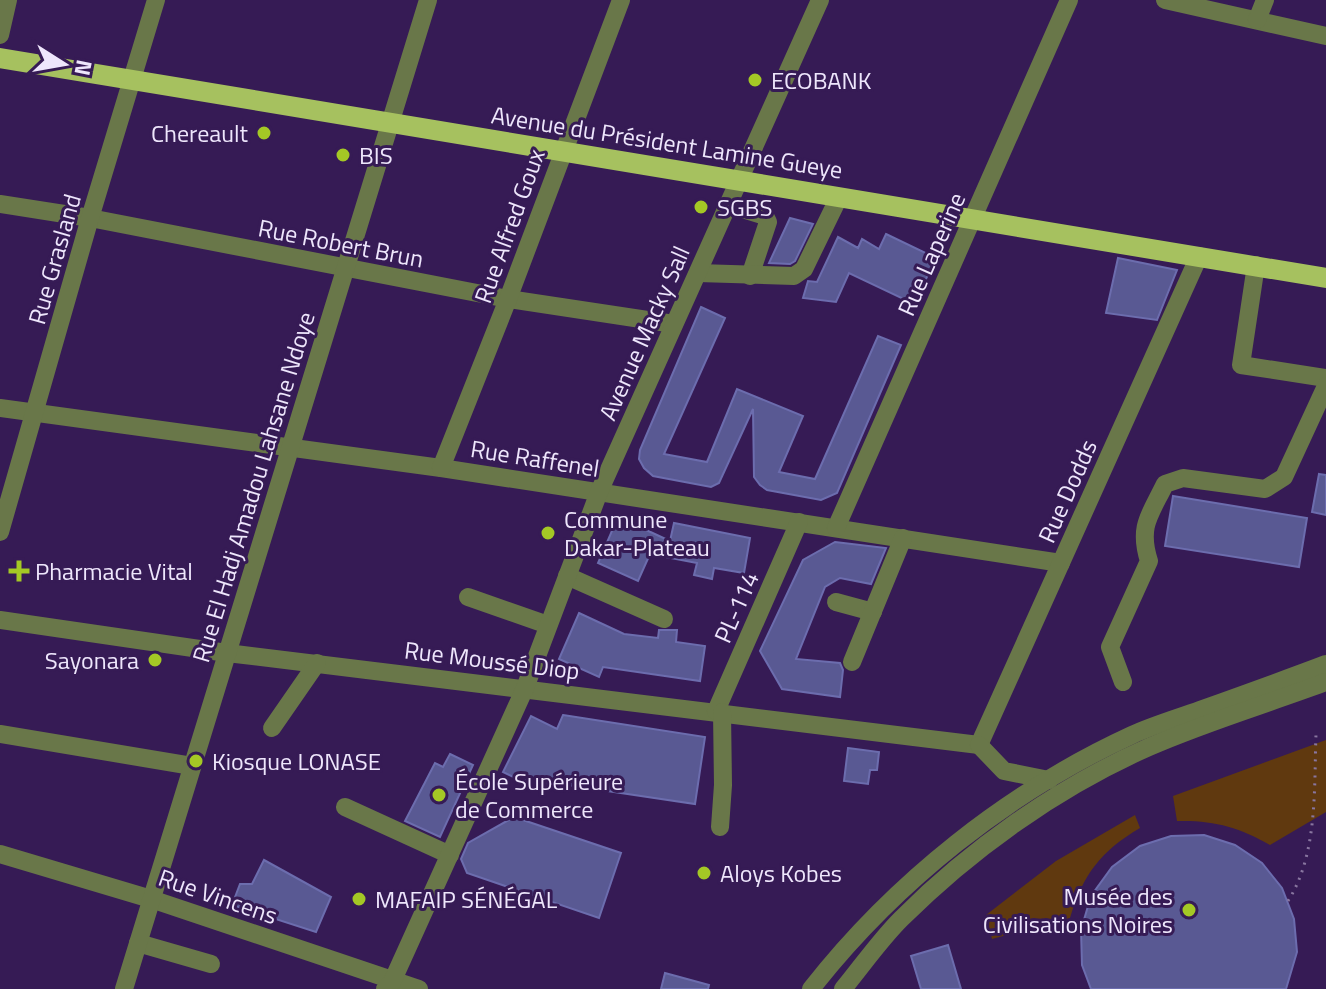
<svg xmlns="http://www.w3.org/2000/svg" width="1326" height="989" font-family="'Titillium Web',sans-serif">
  <rect width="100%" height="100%" fill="#361b55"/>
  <!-- green -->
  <g fill="#60390f">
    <path d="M1326 740V812L1270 845C1239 827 1213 820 1177 821L1173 796Z"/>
    <path d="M1135 815 1140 828C1101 851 1083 874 1070 918L992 939 986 915 1056 861Z"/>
  </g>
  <!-- building -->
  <g fill="#595993" stroke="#6c6dae" stroke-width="2">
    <polygon points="790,218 813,224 795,261 790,264 769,263"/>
    <polygon points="886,234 936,258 914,304 849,273 836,302 803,298 808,281 817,282 838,237 858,248 862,239 879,249"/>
    <polygon points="1118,258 1177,270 1157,320 1106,313"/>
    <polygon points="701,307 725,318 664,454 707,462 737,389 803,416 779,472 815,479 878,336 901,345 837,493 821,500 767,490 760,485 754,477 753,409 719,483 711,487 653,476 644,468 639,459 640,450"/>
    <polygon points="1319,474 1326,475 1326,515 1312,512"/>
    <polygon points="1173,496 1307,518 1299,567 1165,546"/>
    <polygon points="618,517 670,541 674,523 750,538 744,573 714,568 712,579 694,575 697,563 650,554 638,581 598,563"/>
    <polygon points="835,542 886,548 871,584 840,578 825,587 796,659 840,663 843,670 840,697 782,689 760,651 803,560"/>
    <polygon points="579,613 624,634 658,638 659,630 677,630 676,642 705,646 700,681 603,667 599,677 559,659"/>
    <polygon points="563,715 705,737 695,804 547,782 542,791 503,772 531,716 557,729"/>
    <polygon points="848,748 879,752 877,770 870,770 868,784 844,781"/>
    <polygon points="450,754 473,765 440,837 405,821 435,763 443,767"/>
    <polygon points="514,817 621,853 599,918 467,873 461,859 468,843"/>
    <polygon points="1204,835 1235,845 1262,863 1282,888 1294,919 1297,952 1286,989 1091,989 1082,965 1081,930 1091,896 1112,867 1140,846 1171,836"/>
    <polygon points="264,860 331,897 316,932 232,905 240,884 252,884"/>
    <polygon points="948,945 961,989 921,989 911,956"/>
    <polygon points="665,973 709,985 708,989 661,989"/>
  </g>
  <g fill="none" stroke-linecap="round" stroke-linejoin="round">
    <!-- path -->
    <path stroke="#8976a0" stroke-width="3" stroke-dasharray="2 6" stroke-linecap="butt" d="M1288 901C1318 854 1314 788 1316 734"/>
    <!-- minor -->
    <g stroke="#697749" stroke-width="18">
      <polyline points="1165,0 1326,36"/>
      <polyline points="1257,20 1265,0"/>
      <polyline points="0,35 8,0"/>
      <polyline points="0,204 90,218 508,299 674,324"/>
      <polyline points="729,205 765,216 768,222 750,276"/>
      <polyline points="1256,265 1241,365 1326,378"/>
      <polyline points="698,273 794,276 804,269 839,197"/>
      <polyline points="0,408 441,468 1061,563"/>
      <polyline points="441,468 508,299 621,0"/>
      <polyline points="836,528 1069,0"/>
      <polyline points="0,532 90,218 156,0"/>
      <polyline points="567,576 664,619"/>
      <polyline points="468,597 548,625"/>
      <polyline points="836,602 873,612"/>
      <polyline points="0,620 227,653 979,745"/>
      <polyline points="852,662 903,538"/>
      <path d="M1123 682 1110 647 1149 561C1138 526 1150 515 1165 484L1183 478 1265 489 1284 477 1326 386"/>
      <polyline points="716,711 799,522"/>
      <polyline points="272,728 317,663"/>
      <polyline points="0,734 192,766"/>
      <polyline points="979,745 1199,256"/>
      <polyline points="979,745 1004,771 1049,780"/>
      <polyline points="345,807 450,855"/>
      <polyline points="720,827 723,785 722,712"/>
      <polyline points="0,854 151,899 419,989"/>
      <polyline points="138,943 211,964"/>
      <polyline points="124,989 428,0"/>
      <polyline points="385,989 392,982 525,688 599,492 820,0"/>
      <path d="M811 989C895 882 1008 792 1132 735 1154 725 1178 718 1200 710 1242 695 1284 680 1326 664"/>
      <path d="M843 989C862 966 880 940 901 919 971 849 1058 787 1149 747 1206 722 1267 704 1326 682"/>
    </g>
    <!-- major -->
    <polyline stroke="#a6c15f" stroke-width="20" points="0,58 1326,278"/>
  </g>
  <!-- markers -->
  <g fill="#a4c825" stroke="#361b55" stroke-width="3">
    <circle cx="755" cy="80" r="8"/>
    <circle cx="264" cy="133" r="8"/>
    <circle cx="343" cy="155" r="8"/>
    <circle cx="701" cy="207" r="8"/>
    <circle cx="548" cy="533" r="8"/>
    <path d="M15 559h8v8h8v8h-8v8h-8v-8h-8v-8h8z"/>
    <circle cx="155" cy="660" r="8"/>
    <circle cx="196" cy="761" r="8"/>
    <circle cx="439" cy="795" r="8"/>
    <circle cx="704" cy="873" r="8"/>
    <circle cx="359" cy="899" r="8"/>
    <circle cx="1189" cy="910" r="8"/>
  </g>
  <g text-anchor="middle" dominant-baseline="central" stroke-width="6" stroke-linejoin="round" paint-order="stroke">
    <!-- poi labels -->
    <g font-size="24" fill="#eee6fc" stroke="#361b55" text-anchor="start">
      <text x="771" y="80">ECOBANK</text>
      <text x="248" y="133" text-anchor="end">Chereault</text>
      <text x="359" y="155">BIS</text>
      <text x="717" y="207">SGBS</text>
      <text x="564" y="519">Commune<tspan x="564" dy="28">Dakar-Plateau</tspan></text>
      <text x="35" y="571">Pharmacie Vital</text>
      <text x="139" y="660" text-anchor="end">Sayonara</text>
      <text x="212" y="761">Kiosque LONASE</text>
      <text x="455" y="781">École Supérieure<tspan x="455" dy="28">de Commerce</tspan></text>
      <text x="720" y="873">Aloys Kobes</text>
      <text x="1173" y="896" text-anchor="end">Musée des<tspan x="1173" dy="28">Civilisations Noires</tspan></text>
      <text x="375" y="899">MAFAIP SÉNÉGAL</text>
    </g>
    <!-- street labels -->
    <g font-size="24" fill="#eee6fc" stroke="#361b55">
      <text transform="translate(667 142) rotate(9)">Avenue du Président Lamine Gueye</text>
      <text transform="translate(509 226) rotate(-70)">Rue Alfred Goux</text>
      <text transform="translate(341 243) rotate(11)">Rue Robert Brun</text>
      <text transform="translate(931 254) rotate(-66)">Rue Laperine</text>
      <text transform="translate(54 259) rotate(-74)">Rue Grasland</text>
      <text transform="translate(644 333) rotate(-66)">Avenue Macky Sall</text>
      <text transform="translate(535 458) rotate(9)">Rue Raffenel</text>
      <text transform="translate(253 487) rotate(-73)">Rue El Hadj Amadou Lahsane Ndoye</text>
      <text transform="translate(1067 491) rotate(-66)">Rue Dodds</text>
      <text transform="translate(736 607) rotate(-66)">PL-114</text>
      <text transform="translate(492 660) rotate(7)">Rue Moussé Diop</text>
      <text transform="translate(218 896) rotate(19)">Rue Vincens</text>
    </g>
  </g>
  <!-- north arrow -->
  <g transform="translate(64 64) rotate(101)" stroke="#361b55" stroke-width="6" paint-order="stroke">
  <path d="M0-6L14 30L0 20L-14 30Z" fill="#eee6fc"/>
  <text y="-12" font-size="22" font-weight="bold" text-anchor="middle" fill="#eee6fc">N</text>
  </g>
</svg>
